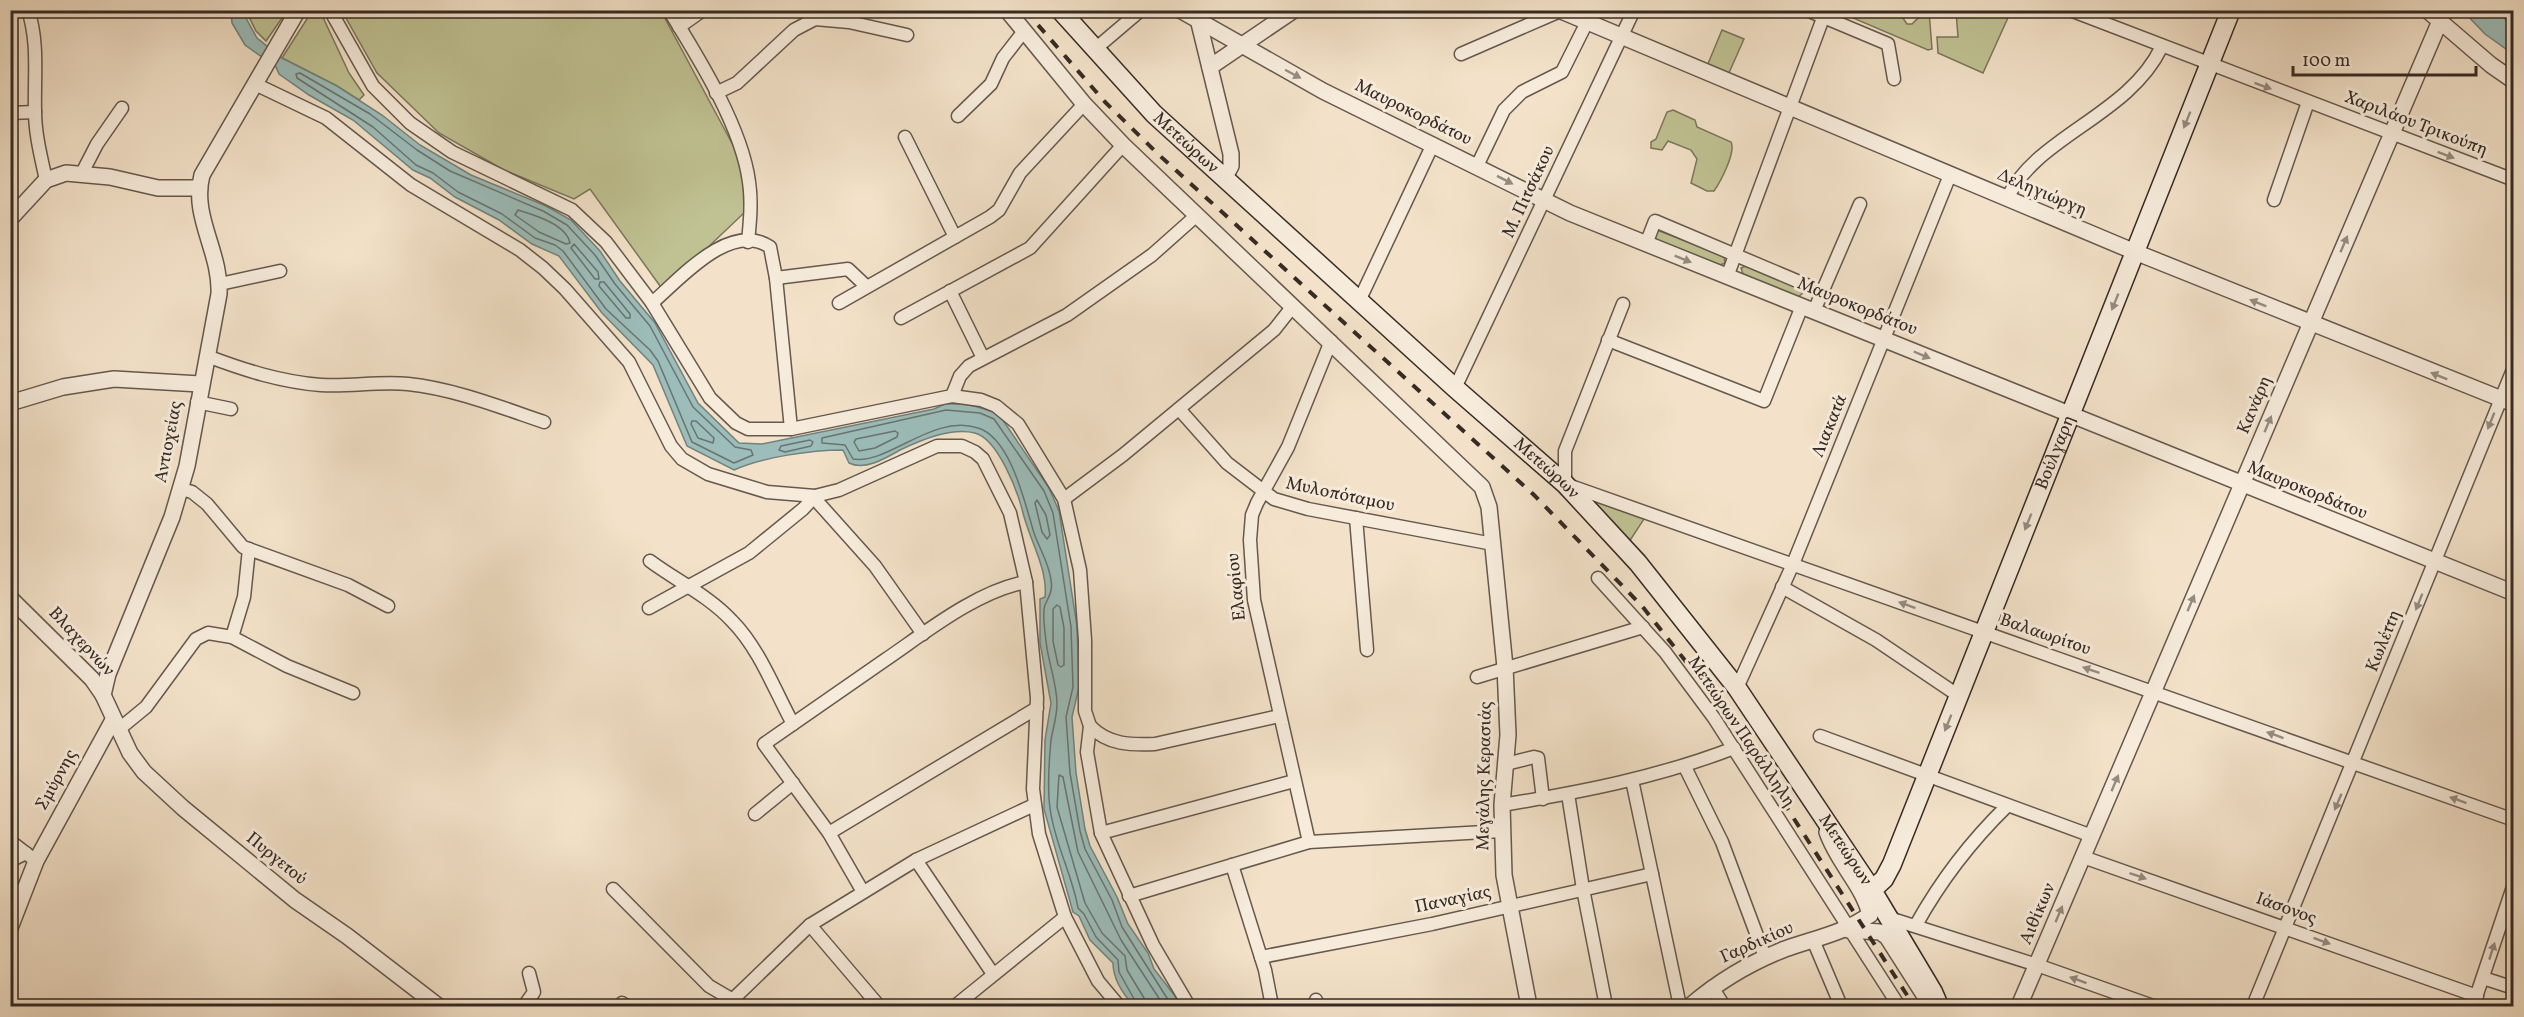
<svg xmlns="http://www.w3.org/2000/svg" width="2524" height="1017" font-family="Vollkorn,serif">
  <rect width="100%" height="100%" fill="#f3e2c9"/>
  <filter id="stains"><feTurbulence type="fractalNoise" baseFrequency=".00333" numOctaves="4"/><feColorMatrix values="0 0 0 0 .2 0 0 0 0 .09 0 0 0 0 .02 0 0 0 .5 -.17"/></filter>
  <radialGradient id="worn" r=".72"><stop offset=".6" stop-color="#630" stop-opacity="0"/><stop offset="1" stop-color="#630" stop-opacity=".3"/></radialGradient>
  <!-- green -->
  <g fill="#c0c293" stroke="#7b765c" stroke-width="1.5">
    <polygon points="246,11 246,10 287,11 266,41 256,31"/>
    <polygon points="312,11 320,11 349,73 364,95 359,100 337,86 282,58"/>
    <polygon points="342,11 661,11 734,147 747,177 745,212 663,290 590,189 574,199 504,170 439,133 377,73"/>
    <polygon points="1898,11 1907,24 1912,24 1918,18 1915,11 1929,11 1932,49 1928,50 1853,18 1851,15"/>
    <polygon points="1956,11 2011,11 1983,73 1938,53 1937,37 1958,37"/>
    <polygon points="1722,30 1744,39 1728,75 1707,66"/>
    <path d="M1673 110 1695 120 1697 127 1731 142C1736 152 1721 181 1714 191H1707L1691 183 1697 159 1691 150 1668 141 1662 150 1651 148V142L1656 139 1667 112Z"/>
    <polygon points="1657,230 1724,256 1725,263 1720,265 1655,240"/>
    <polygon points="1746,266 1801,289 1803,293 1798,297 1743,274 1741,268"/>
    <polygon points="1591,500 1644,519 1629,542"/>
  </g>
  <!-- water -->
  <g fill="#9cbdba" stroke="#73827e" stroke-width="1.5">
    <path d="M231 11H242L257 38 282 58 337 86 382 115 420 145 471 175 546 206 571 220 600 251 620 281 655 323 698 403 739 443 762 444 934 409 945 404H967L998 413 1049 488 1059 511 1077 626 1079 687 1072 717 1076 773 1085 829 1090 846 1117 897 1128 924 1148 953 1154 969 1175 996 1179 1006H1134C1123 994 1113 980 1113 963L1090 940 1079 916 1073 912 1044 809 1045 740 1051 703 1040 643V599L1045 597C1048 569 1030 541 1023 513 1018 492 998 439 975 433 951 427 921 440 900 450 886 458 865 471 849 463L843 450C811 450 763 457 734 470L687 446 653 365 602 313 559 256 532 244 499 220 455 197 430 178 413 170 353 120 309 95 279 74 276 67 245 45 232 23Z"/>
    <polygon points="2463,11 2496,11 2513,26 2513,54 2485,34"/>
  </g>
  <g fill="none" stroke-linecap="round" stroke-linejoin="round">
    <!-- shore -->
    <g stroke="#697470" stroke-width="1.5">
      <polygon points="300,73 370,114 417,150 450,171 543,211 567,225 595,255 615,284 650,326 693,407 735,447 751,450 753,455 734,463 692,442 658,361 650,350 606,309 563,251 555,245 535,238 502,214 458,192 433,173 416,165 373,127 297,78 296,74"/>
      <path d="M518 210C534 215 566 224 570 243L566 244 539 232 515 215Z"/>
      <polygon points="574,244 598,272 599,279 595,279 571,248"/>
      <polygon points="600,282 604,282 630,314 630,318 626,318 599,286"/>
      <polygon points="692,421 696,421 714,438 713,443 698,438 691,424"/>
      <polygon points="895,431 898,433 897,437 875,448 859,451 854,442 856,439"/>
      <polygon points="810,440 813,442 811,446 785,452 779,450 781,446"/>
      <polygon points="1037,500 1046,515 1050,535 1047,539 1042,532 1035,503"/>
      <polygon points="1057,605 1060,607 1064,628 1064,665 1061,667 1058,665 1053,641 1053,609"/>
      <path d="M1138 1006 1119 972 1118 960 1096 937 1084 914 1078 908C1072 874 1054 842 1050 808 1047 786 1049 761 1051 740 1053 728 1057 716 1057 704 1057 683 1048 662 1046 641 1045 632 1042 613 1045 605 1049 596 1053 591 1051 580 1049 563 1039 548 1034 533 1025 504 1011 438 978 428 933 413 888 465 853 459L845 445 822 443V438L946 410 980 413 994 419 1044 491 1053 513 1071 627 1073 687 1066 717 1070 773 1080 831 1085 849 1112 900 1122 927 1172 1006"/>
      <polyline points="1146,1006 1144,998 1127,970 1125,956 1102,933 1085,903 1057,807 1059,775 1063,777 1078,852 1121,940 1164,1006"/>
    </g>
    <!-- minor casing -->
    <g stroke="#65584e" stroke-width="15">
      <g id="minor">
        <path d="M28 10C39 43 34 78 35 111 35 134 41 157 46 180"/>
        <polyline points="330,10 373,86 410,123 452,152 572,210 606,242 652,303 710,398 736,423 748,429 791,429 952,396 981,400 996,406 1018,424 1064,499 1080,570 1085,640 1085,711 1090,726 1087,752 1101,833 1153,945 1189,1006"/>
        <path d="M669 10C698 57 742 127 749 182 752 202 750 222 748 242"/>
        <polyline points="1807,10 1888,44 1894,79"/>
        <polyline points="2070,10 2514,180"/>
        <polyline points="679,27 703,10"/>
        <polyline points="1094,50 1141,10"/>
        <polyline points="1461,54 1560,11"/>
        <polyline points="255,84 326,118 411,185 520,250 543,268 565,289 629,362 671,446 682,459 708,474 767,492 815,496 839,490 937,446 962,446 975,452 983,459 1010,513 1026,582 1037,698 1033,789 1039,834 1065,917 1098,981 1119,1006"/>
        <polyline points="716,93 737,83 794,30 815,19 849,22 907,35"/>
        <polyline points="10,113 35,112"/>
        <polyline points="958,116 991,84 1003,58 1024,31"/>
        <polyline points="905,137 955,237"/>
        <polyline points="1477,166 1504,110 1522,92 1562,72 1587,22"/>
        <polyline points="82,173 97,144 122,108"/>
        <path d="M2007 199C2035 137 2128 116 2161 48"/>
        <polyline points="2274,200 2308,102"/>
        <polyline points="1646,244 1655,221 1823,292"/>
        <polyline points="1727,277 1826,10"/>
        <polyline points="776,278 848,269 866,286"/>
        <polyline points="220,284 280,271"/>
        <polyline points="950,291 983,358"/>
        <polyline points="1360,299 1433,144"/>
        <path d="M652 303C679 280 730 220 770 247L776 278 791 429"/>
        <polyline points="839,303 990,217 999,210 1020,173 1084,104"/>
        <polyline points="1623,304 1565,451 1565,484 2514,820"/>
        <polyline points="1814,311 1860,204"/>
        <polyline points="901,318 1030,248 1123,145"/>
        <polyline points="1608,340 1764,401 1802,306"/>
        <path d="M207 356C244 370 281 382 321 385 350 387 379 381 408 384 455 389 500 407 544 422"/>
        <polyline points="1455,388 1634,10"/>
        <polyline points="952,396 960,376 969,366 1067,315 1152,255 1197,215"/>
        <polyline points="197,402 231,409"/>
        <polyline points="1179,409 1227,463 1274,499 1308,509 1493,544"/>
        <polyline points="181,489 192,492 207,504 243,547 348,585 388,606"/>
        <polyline points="815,499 875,566 923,634"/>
        <polyline points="1064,499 1123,455 1274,330 1293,306"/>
        <polyline points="1356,518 1367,650"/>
        <path d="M650 561C677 581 709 596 732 621 759 648 775 691 793 724"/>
        <polyline points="1598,578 1665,652 1714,718 1899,1006"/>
        <polyline points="1782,587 1876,640 1959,696"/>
        <polyline points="649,608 749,553 803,509 815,496"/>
        <polyline points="232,637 244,597 249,549"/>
        <polyline points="1477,677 1643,627"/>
        <polyline points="1737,688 1793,564 1950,175"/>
        <path d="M1090 726C1108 745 1131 745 1155 744L1279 716"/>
        <polyline points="118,730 146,707 196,639 208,633 232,637 287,666 353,693"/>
        <polyline points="1820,736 2092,836"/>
        <polyline points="1506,764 1534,757 1538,758 1543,799"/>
        <polyline points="1685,767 1722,842 1765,957"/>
        <polyline points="1632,780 1680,1006"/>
        <polyline points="1568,794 1583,889 1606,1006"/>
        <path d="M1502 805C1581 792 1659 777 1734 748"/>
        <polyline points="755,814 793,783"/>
        <polyline points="829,833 1037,708"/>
        <polyline points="1101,833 1294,781"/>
        <polyline points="10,841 36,861"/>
        <polyline points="1309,842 1254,600 1250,540 1252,515 1257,503 1288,447 1331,341"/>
        <polyline points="2083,857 2477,996"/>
        <polyline points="916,860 993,974"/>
        <polyline points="10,861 26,853"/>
        <polyline points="1232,865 1265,970 1272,1006"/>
        <polyline points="613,889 709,986 743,1006"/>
        <path d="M863 892 829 833 764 744C805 716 845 688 885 660 926 632 977 591 1026 582"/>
        <polyline points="1129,896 1309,842 1502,831"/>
        <polyline points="1889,918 2037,965 2153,1006"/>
        <polyline points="810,925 879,1006"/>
        <path d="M1916 925C1941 880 1970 842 2007 806"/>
        <polyline points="1813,940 1841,1006"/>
        <polyline points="1261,957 1432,924 1652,874"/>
        <polyline points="2483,978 2514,988"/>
        <polyline points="1712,987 1724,1006"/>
        <polyline points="1316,1000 1317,1006"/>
        <polyline points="622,1003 626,1006"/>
        <polyline points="524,1006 534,992 529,973"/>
        <polyline points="726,1006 810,925 916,860 1034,805"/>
        <polyline points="955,1006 1065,917"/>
        <polyline points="2253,1006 2514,367"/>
        <polyline points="2473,1006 2514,884"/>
      </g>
    </g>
    <!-- tertiary casing -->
    <g stroke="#65584e" stroke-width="18">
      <g id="tertiary">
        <polyline points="1007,10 1084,104 1123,145 1482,487 1489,507 1505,667 1508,735 1502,805 1504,875 1529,1006"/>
        <polyline points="1180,10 1323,91 1570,213 2514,593"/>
        <polyline points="1559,10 2135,252 2514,404"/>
        <polyline points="2427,10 2491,65 2514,81"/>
        <polyline points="1198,19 1231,154 1231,166 1225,177"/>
        <polyline points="1210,67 1294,10"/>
        <polyline points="10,219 46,180 66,173 110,177 158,188 199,188"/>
        <polyline points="10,403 63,387 114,379 200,384"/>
        <polyline points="10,598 92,679 103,695 130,753 144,772 183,808 295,900 347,936 438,1006"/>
        <path d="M103 695 108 674 172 517 187 466 219 294C221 252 191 216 202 175L298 10"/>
        <polyline points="10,928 36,861 113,720"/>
        <polyline points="1848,930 1880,932 1887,937 1926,998 1935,1006"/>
        <path d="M1690 1006C1719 981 1749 963 1785 949 1816 938 1841 934 1870 915 1863 885 1837 862 1827 832"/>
        <polyline points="2019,1006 2440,21"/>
      </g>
    </g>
    <!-- secondary casing -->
    <g stroke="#362a25" stroke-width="21">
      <g id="secondary">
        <path id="s1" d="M1060 10 1154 114 1455 388 1565 484 1638 563 1737 688 1872 890 1933 992 1939 1006"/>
        <path id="s2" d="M1872 890 1884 879 1892 864 2231 10"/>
      </g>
    </g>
    <!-- minor -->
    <use href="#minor" stroke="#f7ecdc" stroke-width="12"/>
    <!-- tertiary -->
    <use href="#tertiary" stroke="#f7ecdc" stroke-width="15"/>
    <!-- secondary -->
    <use href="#secondary" stroke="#f7ecdc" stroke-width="18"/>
    <!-- rail -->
    <polyline stroke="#362a25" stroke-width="4" stroke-dasharray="10 10" stroke-linecap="butt" points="1025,10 1105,102 1159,155 1533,494 1642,606 1710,692 1748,747 1914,1006"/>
  </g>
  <!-- one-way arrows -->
  <defs><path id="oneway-solid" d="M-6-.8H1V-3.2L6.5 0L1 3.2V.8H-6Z" transform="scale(1.5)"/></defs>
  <g fill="#968b80">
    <use href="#oneway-solid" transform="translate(1293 74) rotate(28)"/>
    <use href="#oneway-solid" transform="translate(2263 86) rotate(20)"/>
    <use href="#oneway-solid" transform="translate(2187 120) rotate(112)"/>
    <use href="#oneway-solid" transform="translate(2446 155) rotate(21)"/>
    <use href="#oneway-solid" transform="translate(1505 180) rotate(27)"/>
    <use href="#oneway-solid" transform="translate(2344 244) rotate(-67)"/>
    <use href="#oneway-solid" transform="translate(1683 259) rotate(22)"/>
    <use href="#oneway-solid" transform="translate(2115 302) rotate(112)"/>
    <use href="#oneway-solid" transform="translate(2258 303) rotate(-158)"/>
    <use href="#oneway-solid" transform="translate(1922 355) rotate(23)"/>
    <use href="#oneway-solid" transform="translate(2439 376) rotate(-158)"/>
    <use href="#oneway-solid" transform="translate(2491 421) rotate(112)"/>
    <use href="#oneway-solid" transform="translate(2268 424) rotate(-67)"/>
    <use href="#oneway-solid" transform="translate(2028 522) rotate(112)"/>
    <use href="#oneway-solid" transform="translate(2419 602) rotate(112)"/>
    <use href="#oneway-solid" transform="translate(2191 603) rotate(-67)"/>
    <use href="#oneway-solid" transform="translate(1907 605) rotate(-160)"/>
    <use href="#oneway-solid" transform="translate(2091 670) rotate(-161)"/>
    <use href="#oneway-solid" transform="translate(1948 723) rotate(112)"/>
    <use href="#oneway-solid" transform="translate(2275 735) rotate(-160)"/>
    <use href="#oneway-solid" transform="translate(2115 783) rotate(-67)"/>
    <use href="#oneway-solid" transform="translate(2458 800) rotate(-160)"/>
    <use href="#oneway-solid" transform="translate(2338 802) rotate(113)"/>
    <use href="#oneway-solid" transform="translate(2138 876) rotate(19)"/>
    <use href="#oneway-solid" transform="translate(2059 914) rotate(-67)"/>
    <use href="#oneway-solid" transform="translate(2322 941) rotate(20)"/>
    <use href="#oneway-solid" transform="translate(2492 951) rotate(-72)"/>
    <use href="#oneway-solid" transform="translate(2078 980) rotate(-160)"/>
  </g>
  <g text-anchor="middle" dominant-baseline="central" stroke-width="6" stroke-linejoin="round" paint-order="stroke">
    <!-- street labels -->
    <g font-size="18" fill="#362a25" stroke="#f7ecdc">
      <text transform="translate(1413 113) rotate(26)">Μαυροκορδάτου</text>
      <text transform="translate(2416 124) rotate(21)">Χαριλάου Τρικούπη</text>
      <text stroke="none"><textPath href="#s1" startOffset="183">Μετεώρων</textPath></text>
      <text transform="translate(1529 192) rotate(-65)">Μ. Πιτσάκου</text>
      <text transform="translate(2042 193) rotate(23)">Δεληγιώργη</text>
      <text transform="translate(1857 307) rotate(22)">Μαυροκορδάτου</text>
      <text transform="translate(2255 405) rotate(-67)">Κανάρη</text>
      <text transform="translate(1830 426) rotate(-68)">Λιακατά</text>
      <text transform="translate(169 442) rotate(-79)">Αντιοχείας</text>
      <text stroke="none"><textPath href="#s2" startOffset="476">Βούλγαρη</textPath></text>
      <text stroke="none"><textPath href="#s1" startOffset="669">Μετεώρων</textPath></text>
      <text transform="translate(2307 491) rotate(22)">Μαυροκορδάτου</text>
      <text transform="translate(1340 495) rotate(12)">Μυλοπόταμου</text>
      <text transform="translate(1237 587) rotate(-96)">Ελαφίου</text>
      <text transform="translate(2045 635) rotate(19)">Βαλαωρίτου</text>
      <text transform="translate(2384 641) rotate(-68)">Κωλέττη</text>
      <text transform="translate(81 642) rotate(47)">Βλαχερνών</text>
      <text transform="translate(1741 732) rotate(56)">Μετεώρων Παράλληλη</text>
      <text transform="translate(1485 776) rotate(-89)">Μεγάλης Κερασιάς</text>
      <text transform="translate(57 780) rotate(-61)">Σμύρνης</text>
      <text stroke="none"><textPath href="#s1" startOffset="1155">Μετεώρων</textPath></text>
      <text transform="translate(276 859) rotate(39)">Πυργετού</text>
      <text transform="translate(1453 900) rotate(-12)">Παναγίας</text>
      <text transform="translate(2286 909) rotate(20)">Ιάσονος</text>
      <text transform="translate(2038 914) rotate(-67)">Αιθίκων</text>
      <text transform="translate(1757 943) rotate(-24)">Γαρδικίου</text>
    </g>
  </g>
  <!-- margin -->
  <rect width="2524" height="1017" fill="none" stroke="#f3e2c9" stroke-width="36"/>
  <rect x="12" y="12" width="2500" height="993" fill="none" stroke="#362a25" stroke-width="3"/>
  <rect x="18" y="18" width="2488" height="981" fill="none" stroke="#362a25" stroke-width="1.5"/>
  <!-- scale -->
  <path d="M2293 66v9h183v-9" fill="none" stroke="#362a25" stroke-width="3"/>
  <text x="2302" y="66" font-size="18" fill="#362a25" stroke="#f7ecdc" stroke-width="4.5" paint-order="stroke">100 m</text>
  <rect width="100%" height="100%" filter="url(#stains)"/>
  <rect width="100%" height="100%" fill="url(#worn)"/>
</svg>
